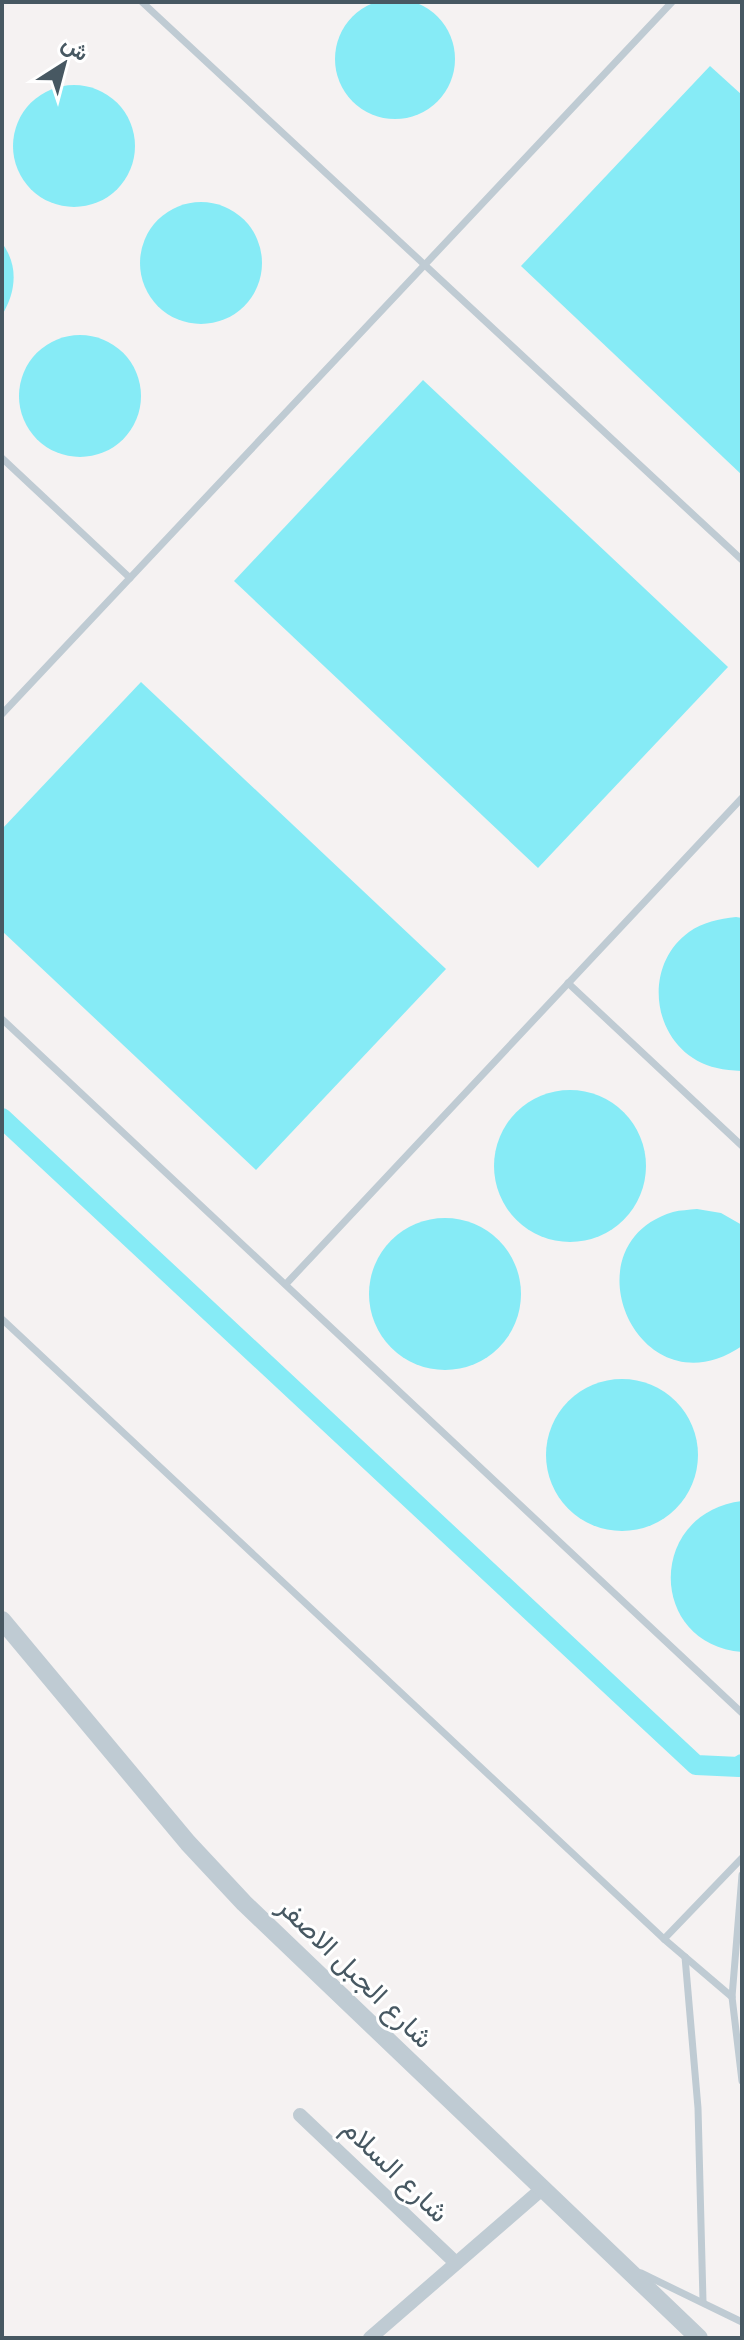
<svg xmlns="http://www.w3.org/2000/svg" width="744" height="2340" font-family="'Space Grotesk',Vazirmatn,sans-serif">
  <rect width="100%" height="100%" fill="#f5f2f2"/>
  <!-- water -->
  <g fill="#86ebf6">
    <circle cx="395" cy="59" r="60"/>
    <polygon points="710,66 742,95 742,475 521,266"/>
    <circle cx="74" cy="146" r="61"/>
    <circle cx="201" cy="263" r="61"/>
    <path d="M2 243C19 266 16 292 2 315Z"/>
    <circle cx="80" cy="396" r="61"/>
    <polygon points="423,380 728,667 538,868 234,581"/>
    <polygon points="141,682 446,969 256,1170 2,931 2,829"/>
    <path d="M736 917 742 918 741 1071C733 1070 724 1070 717 1068 654 1054 638 969 689 932 703 922 719 919 736 917Z"/>
    <circle cx="570" cy="1166" r="76"/>
    <path d="M697 1209 721 1213 742 1225V1346C639 1416 564 1245 673 1212 680 1210 689 1210 697 1209Z"/>
    <circle cx="445" cy="1294" r="76"/>
    <circle cx="622" cy="1455" r="76"/>
    <path d="M742 1501V1652C648 1645 646 1513 742 1501Z"/>
  </g>
  <g fill="none" stroke-linecap="round" stroke-linejoin="round">
    <!-- canal -->
    <polyline stroke="#86ebf6" stroke-width="20" points="2,1118 696,1765 739,1767 742,1764"/>
    <!-- service -->
    <g stroke="#bfcbd3" stroke-width="7">
      <polyline points="142,2 742,560"/>
      <polyline points="2,458 130,578"/>
      <polyline points="2,714 672,2"/>
      <polyline points="568,983 742,1146"/>
      <polyline points="2,1019 742,1713"/>
      <polyline points="286,1284 742,798"/>
      <polyline points="2,1319 664,1939 732,1997"/>
      <polyline points="742,1875 732,1997 742,2081"/>
      <polyline points="664,1939 742,1858"/>
      <polyline points="685,1957 698,2108 703,2301"/>
      <polyline points="641,2273 742,2322"/>
    </g>
    <!-- minor -->
    <g stroke="#bfcbd3" stroke-width="14">
      <polyline points="300,2115 456,2263"/>
      <polyline points="370,2338 542,2189"/>
    </g>
    <!-- tertiary -->
    <polyline stroke="#bfcbd3" stroke-width="18" points="2,1620 188,1843 244,1903 699,2338"/>
  </g>
  <g text-anchor="middle" dominant-baseline="central" stroke-width="6" stroke-linejoin="round" paint-order="stroke">
    <!-- street labels -->
    <g font-size="28" fill="#475862" stroke="#fff">
      <text transform="translate(356 1972) rotate(44)">شارع الجبل الاصفر</text>
      <text transform="translate(396 2170) rotate(44)">شارع السلام</text>
    </g>
  </g>
  <!-- border -->
  <rect width="744" height="2340" fill="none" stroke="#475862" stroke-width="8"/>
  <!-- north arrow -->
  <g transform="translate(64 64) rotate(36)" stroke="#ffffff" stroke-width="6" paint-order="stroke">
  <path d="M0-6L14 30L0 20L-14 30Z" fill="#475862"/>
  <text y="-12" font-size="22" font-weight="bold" text-anchor="middle" fill="#475862">ش</text>
  </g>
</svg>
